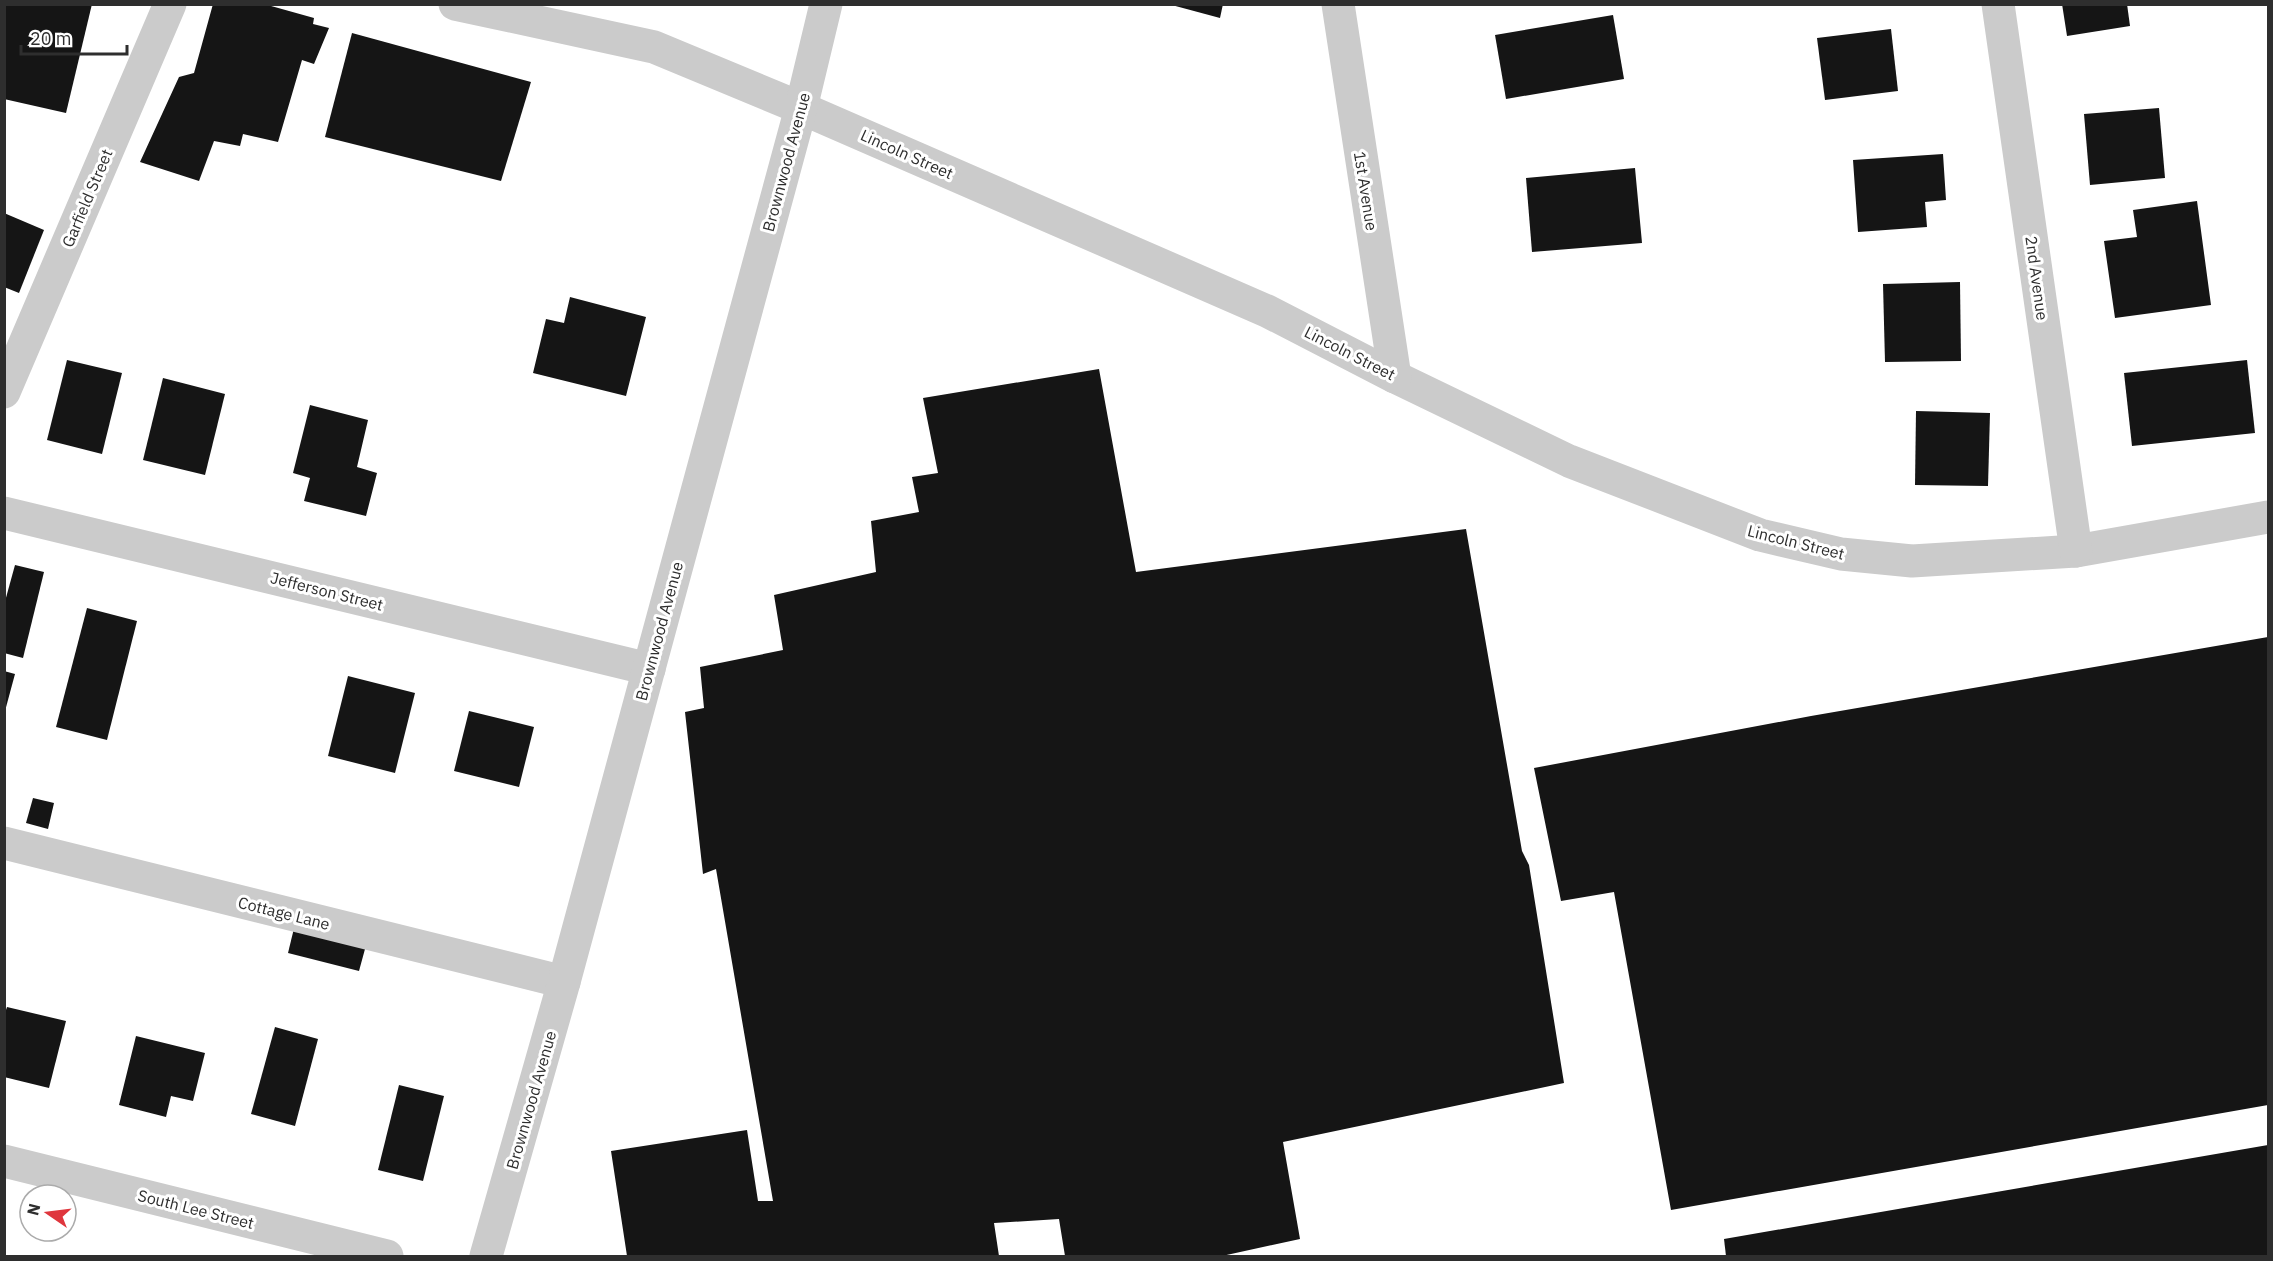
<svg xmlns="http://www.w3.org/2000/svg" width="2273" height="1261" font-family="'IBM Plex Sans',sans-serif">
  <rect width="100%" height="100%" fill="#fff"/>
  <!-- building -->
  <g fill="#151515">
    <polygon points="4,4 92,4 66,113 4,99"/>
    <polygon points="213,4 264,4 314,18 313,24 329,28 314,64 302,60 278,142 243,134 240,146 214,141 199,181 140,162 179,77 194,73"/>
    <polygon points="1168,4 1223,4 1220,18"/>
    <polygon points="2062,4 2127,4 2130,26 2067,36"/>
    <polygon points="1613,15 1624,79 1506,99 1495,35"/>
    <polygon points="1891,29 1898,91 1825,100 1817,38"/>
    <polygon points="352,33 531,82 501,181 325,137"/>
    <polygon points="2159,108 2165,178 2090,185 2084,114"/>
    <polygon points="1943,154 1946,200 1925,202 1927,227 1858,232 1853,160"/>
    <polygon points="1635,168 1642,243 1532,252 1526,178"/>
    <polygon points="2197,201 2211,305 2115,318 2104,241 2137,237 2133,210"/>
    <polygon points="4,213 44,230 19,293 4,287"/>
    <polygon points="1960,282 1961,361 1885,362 1883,284"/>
    <polygon points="570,297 646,317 626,396 533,373 546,319 564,323"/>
    <polygon points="67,360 122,373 102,454 47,440"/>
    <polygon points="2247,360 2255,433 2132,446 2124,373"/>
    <polygon points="1099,369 1136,572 1466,529 1522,851 1529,865 1564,1083 1283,1142 1300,1239 1222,1256 1065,1256 1059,1219 994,1223 999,1256 627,1256 611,1151 747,1130 758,1201 773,1201 716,869 703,874 685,712 704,708 700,667 783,650 774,595 876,572 871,521 919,512 912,477 938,473 923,398"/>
    <polygon points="163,378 225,394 205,475 143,460"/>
    <polygon points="310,405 368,420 357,467 377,473 366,516 304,501 310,478 293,473"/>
    <polygon points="1916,411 1990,413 1988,486 1915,485"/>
    <polygon points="15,565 44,572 23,658 4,653 4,605"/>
    <polygon points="87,608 137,621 107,740 56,727"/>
    <polygon points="2268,637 2268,1105 1671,1210 1614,892 1561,901 1534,768 1811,716"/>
    <polygon points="4,671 15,674 5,711 4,711"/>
    <polygon points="348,676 415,693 395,773 328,756"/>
    <polygon points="469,711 534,727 519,787 454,771"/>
    <polygon points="33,798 54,803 48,829 26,823"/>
    <polygon points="296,920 368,938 359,971 288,953"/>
    <polygon points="7,1007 66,1021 49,1088 4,1077 4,1016"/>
    <polygon points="275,1027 318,1039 295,1126 251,1114"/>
    <polygon points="136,1036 205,1053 193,1101 171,1096 166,1117 119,1105"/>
    <polygon points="399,1085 444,1096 423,1181 378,1170"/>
    <polygon points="2268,1145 2268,1256 1726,1256 1724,1239"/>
  </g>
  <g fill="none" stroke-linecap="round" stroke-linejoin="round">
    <!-- minor -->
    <g stroke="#cbcbcb" stroke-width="33">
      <polyline points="455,4 654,47 801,108 1267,311 1395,377 1569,461 1760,535 1841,554 1912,561 2076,551 2268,517"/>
      <polyline points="1338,4 1395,377"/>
      <polyline points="1998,4 2076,551"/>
      <polyline points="4,392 170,4"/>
      <polyline points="4,513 649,669"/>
      <polyline points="4,843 564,982"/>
      <polyline points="4,1161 387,1256"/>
      <polyline points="486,1256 564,982 801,108 826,4"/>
    </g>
  </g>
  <g text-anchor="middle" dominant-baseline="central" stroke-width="6" stroke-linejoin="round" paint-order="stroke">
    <!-- street labels -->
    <g font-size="16" fill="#2e2e2e" stroke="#fff">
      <text transform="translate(907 154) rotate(24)">Lincoln Street</text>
      <text transform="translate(786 162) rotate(-75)">Brownwood Avenue</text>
      <text transform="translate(1366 191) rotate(81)">1st Avenue</text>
      <text transform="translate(87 198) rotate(-67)">Garfield Street</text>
      <text transform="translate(2037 278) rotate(82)">2nd Avenue</text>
      <text transform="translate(1350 353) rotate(27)">Lincoln Street</text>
      <text transform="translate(1796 542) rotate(14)">Lincoln Street</text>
      <text transform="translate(327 591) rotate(14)">Jefferson Street</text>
      <text transform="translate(659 631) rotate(-75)">Brownwood Avenue</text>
      <text transform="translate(284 913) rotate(14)">Cottage Lane</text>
      <text transform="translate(531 1100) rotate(-74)">Brownwood Avenue</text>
      <text transform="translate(196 1209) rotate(14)">South Lee Street</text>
    </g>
  </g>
  <!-- border -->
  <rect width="2273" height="1261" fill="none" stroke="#2e2e2e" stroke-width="12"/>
  <!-- north arrow -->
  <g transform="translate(48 1213) rotate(284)"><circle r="28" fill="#ffffff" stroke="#ababab" stroke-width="1.5"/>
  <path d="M0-4.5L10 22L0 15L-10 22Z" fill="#df363d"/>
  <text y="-9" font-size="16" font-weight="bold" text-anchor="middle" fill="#2e2e2e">N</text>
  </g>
  <!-- scale -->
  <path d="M21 45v9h106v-9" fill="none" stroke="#2e2e2e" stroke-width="3"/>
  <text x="30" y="45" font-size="18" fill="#2e2e2e" stroke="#ffffff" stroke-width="4.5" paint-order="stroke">20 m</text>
</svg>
